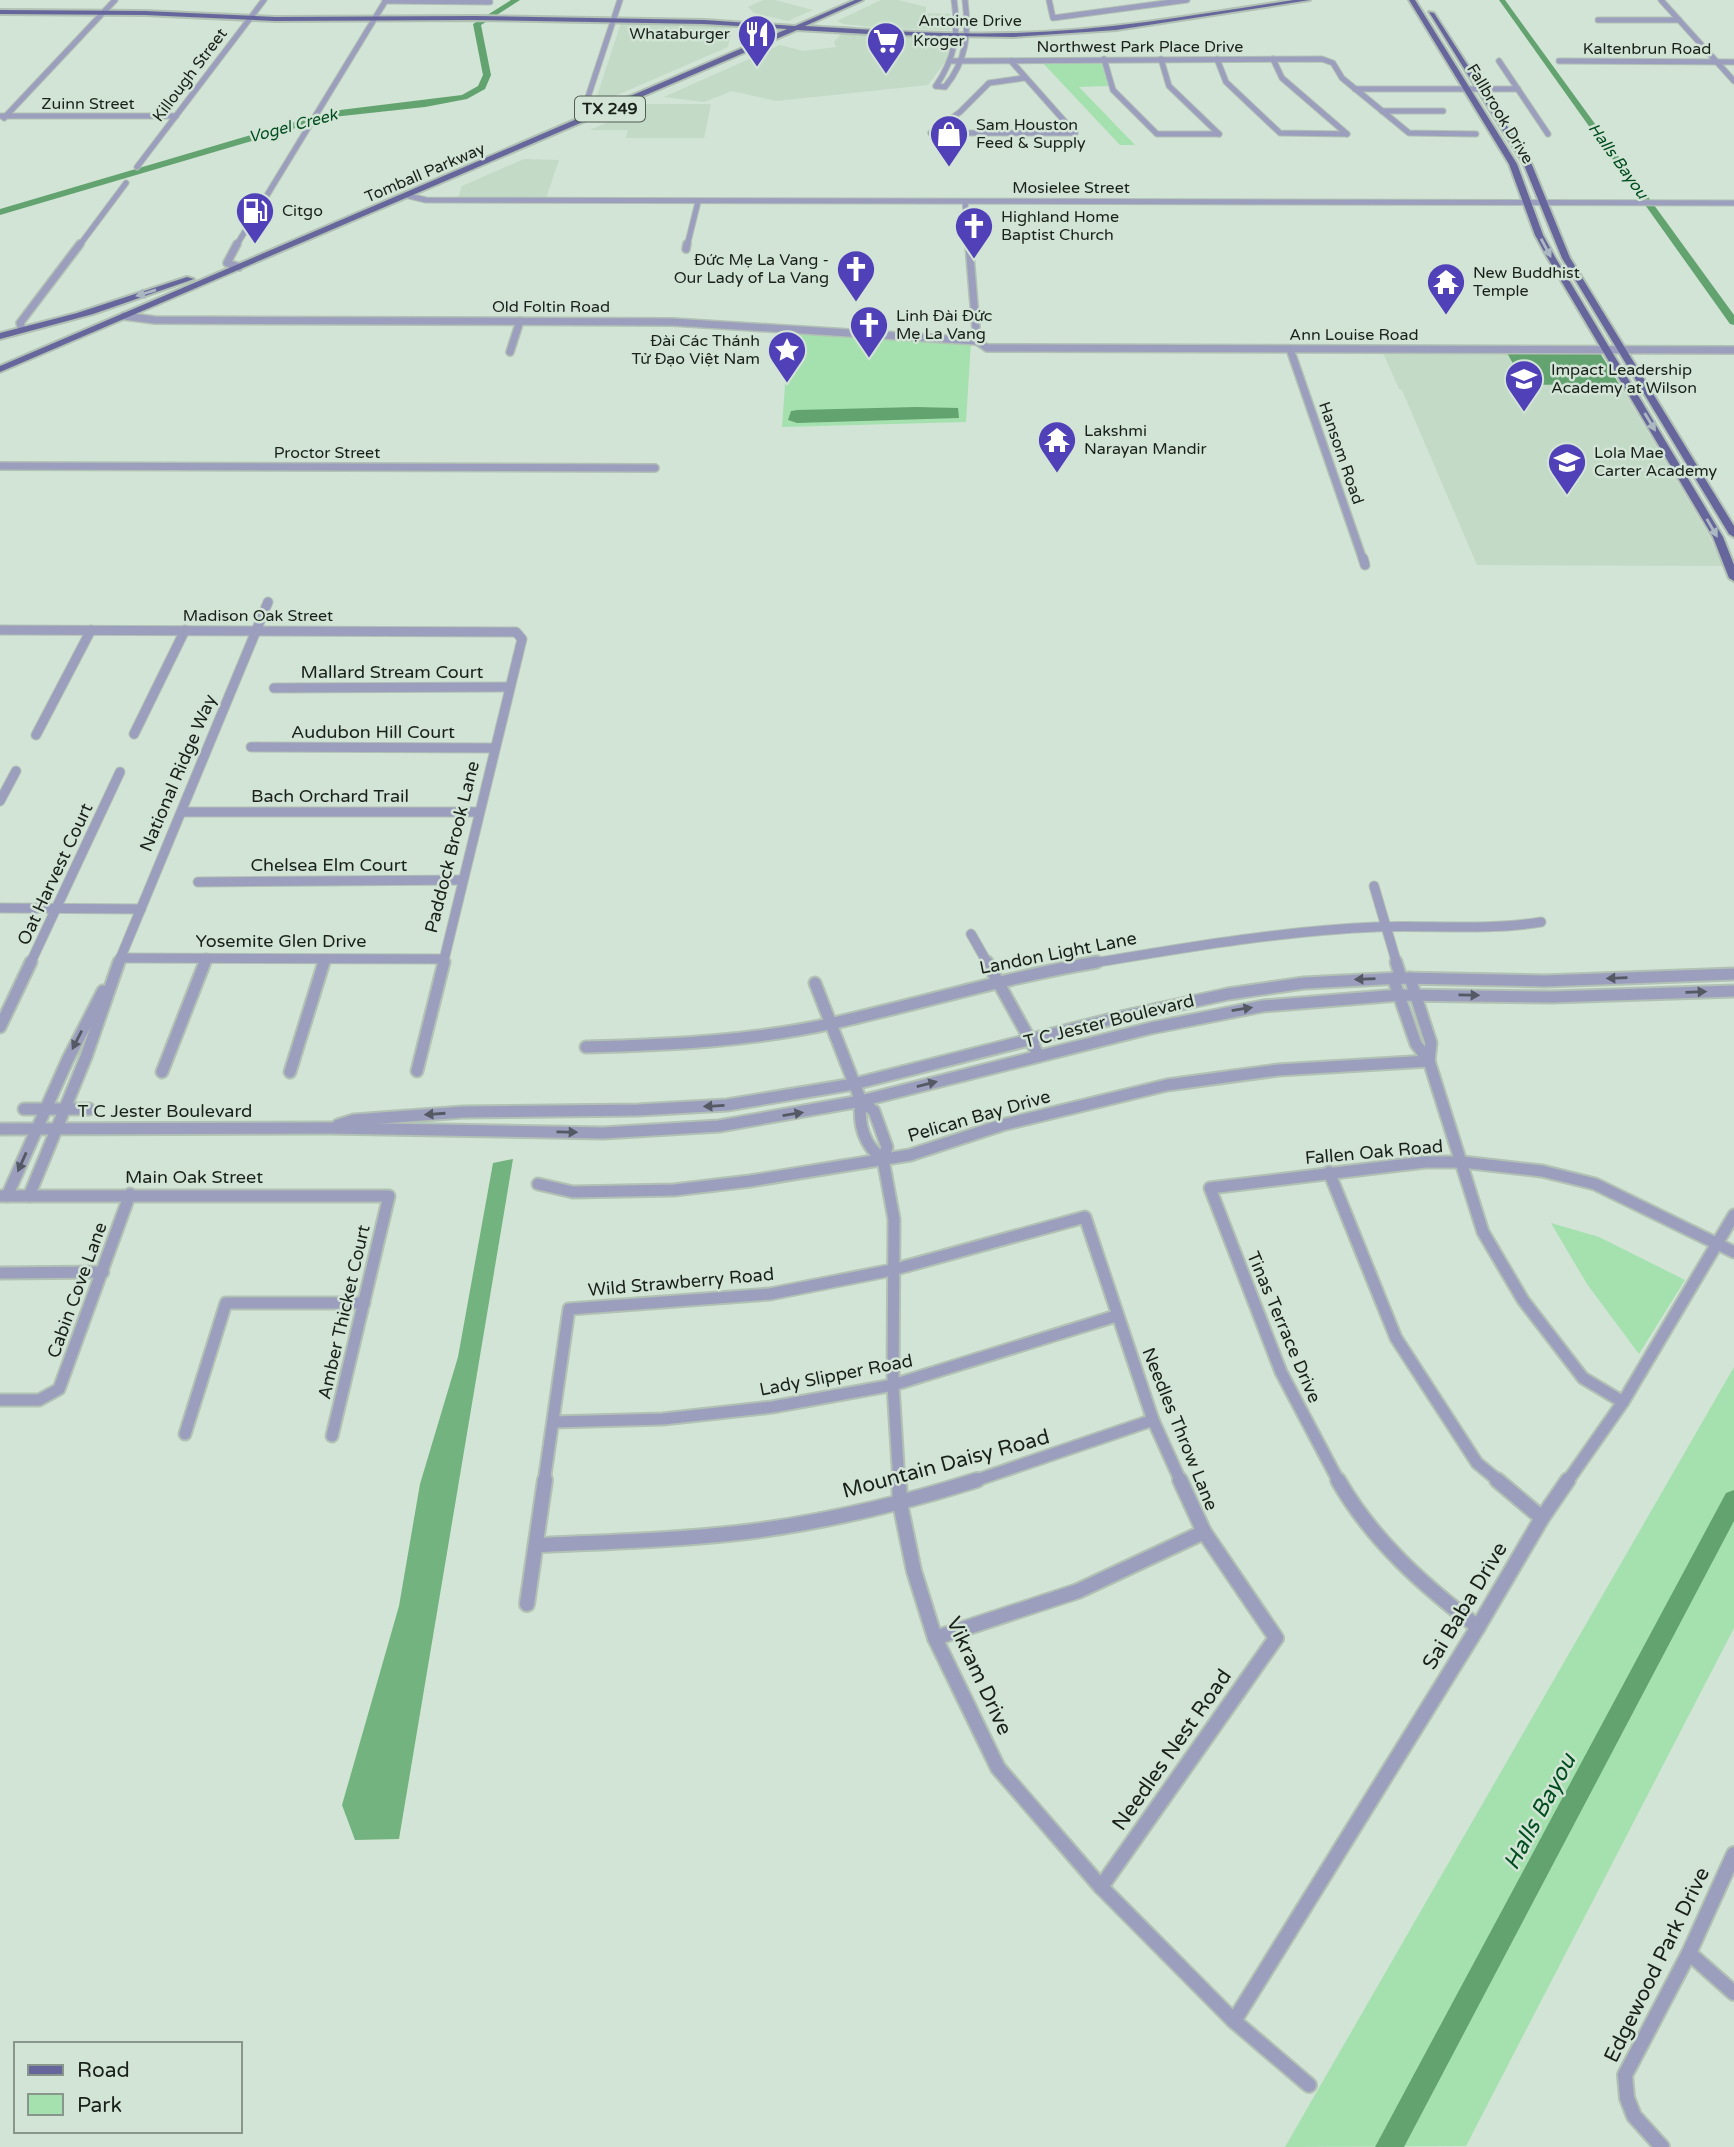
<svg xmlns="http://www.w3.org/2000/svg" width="1734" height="2147" font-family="'Varela Round',sans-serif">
  <rect width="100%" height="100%" fill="#d2e4d5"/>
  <!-- built -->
  <g fill="#c3dac6">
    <polygon points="763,0 775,0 813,10 788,21 754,13 748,7"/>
    <polygon points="881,0 898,0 926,7 926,13 950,14 950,30 883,28 843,24 837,21"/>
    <polygon points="621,23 703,23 732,24 728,47 594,105"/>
    <polygon points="843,32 952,39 945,62 928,85 776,101 732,91 704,102 664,97 780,45 803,51 836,47 834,42"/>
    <polygon points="647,104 711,104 704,138 626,138 628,130 590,130"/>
    <polygon points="524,159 559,160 546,198 458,198 462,186"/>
    <polygon points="1383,353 1507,353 1525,385 1619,384 1707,532 1724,566 1477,565 1402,390 1399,389"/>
  </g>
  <!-- green -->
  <g fill="#a5e0af">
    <polygon points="1041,61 1102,62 1108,86 1079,87 1135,145 1120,145"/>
    <polygon points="789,331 971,342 966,422 782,427"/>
    <polygon points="1551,1223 1599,1237 1685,1280 1639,1354 1587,1284"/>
    <polygon points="1734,1367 1734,1628 1466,2146 1285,2147"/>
  </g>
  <!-- forest -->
  <polygon fill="#73b37f" points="513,1159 399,1839 355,1840 342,1805 399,1606 420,1484 458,1357 493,1163"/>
  <!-- water -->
  <g fill="#63a370">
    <polygon points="1507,353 1600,353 1619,384 1525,385"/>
    <polygon points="916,407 958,408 959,418 797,423 788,420 791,411 798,410"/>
  </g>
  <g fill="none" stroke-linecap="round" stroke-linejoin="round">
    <!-- river -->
    <g fill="#63a370" fill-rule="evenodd">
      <polygon points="511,0 520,0 481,25 491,75 485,89 467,99 425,107 333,117 0,215 0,209 332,111 462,95 478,86 483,75 473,24"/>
      <polygon points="1499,0 1505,0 1734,315 1734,325 1730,324"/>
      <polygon points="1734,1490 1734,1521 1404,2147 1375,2147 1726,1493"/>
    </g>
    <!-- minor-far4 casing -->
    <g stroke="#b1c1b4" stroke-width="7">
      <g id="minor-far4">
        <polyline points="1049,0 1053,18 1187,0"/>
        <polyline points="1661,0 1734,81"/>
        <polyline points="385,1 490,2"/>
        <polyline points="1598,20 1679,20"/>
        <polyline points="1104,59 1113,90 1157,134 1219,134"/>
        <polyline points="1161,59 1169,86 1219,134"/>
        <polyline points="1217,59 1226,82 1280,133 1347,134"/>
        <polyline points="1273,59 1282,78 1347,134"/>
        <polyline points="952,61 1322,59 1333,63 1342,78 1409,133 1476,134"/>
        <polyline points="1011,61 1075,133"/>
        <polyline points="1499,61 1548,134"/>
        <polyline points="1559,61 1734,62"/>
        <path d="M936 86 945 87C967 60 969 33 965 0"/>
        <path d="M936 86C955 58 959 33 954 0"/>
        <polyline points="1355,89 1518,89"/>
        <polyline points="1382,111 1443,111"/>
        <polyline points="596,115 586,111 585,106 620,0"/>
        <polyline points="0,116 176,116"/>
        <polyline points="4,118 115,0"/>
        <polyline points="931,133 1075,133"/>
        <polyline points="931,133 960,112 989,83 1024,78"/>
        <polyline points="137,167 264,0"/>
        <polyline points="409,196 426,200 1734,203"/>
        <polyline points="965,202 969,246"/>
        <polyline points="79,246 126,183"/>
        <polyline points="236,246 386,0"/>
        <polyline points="687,246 698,202"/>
      </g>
    </g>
    <!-- minor-far3 casing -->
    <g stroke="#b1c1b4" stroke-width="10">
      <g id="minor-far3">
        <polyline points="237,244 227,263 239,267"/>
        <polyline points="969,244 977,341"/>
        <polyline points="686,249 687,244"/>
        <polyline points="124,316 155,320 672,322 977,341"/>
        <polyline points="22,329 20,323 80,244"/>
        <polyline points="977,341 987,348 1734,350"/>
        <polyline points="1290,349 1363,560"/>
        <polyline points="510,352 520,321"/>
        <polyline points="0,466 655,468"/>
      </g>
    </g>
    <!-- minor-far2 casing -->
    <g stroke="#b1c1b4" stroke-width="11">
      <g id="minor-far2">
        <polyline points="1363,558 1365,565"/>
        <polyline points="0,630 516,632 522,639 443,964"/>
        <polyline points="274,688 510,687"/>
        <polyline points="134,734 185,630"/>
        <polyline points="36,735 91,630"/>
        <polyline points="251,747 494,748"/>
        <polyline points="0,801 16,771"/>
        <polyline points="182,812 478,812"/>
        <polyline points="198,882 461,880"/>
        <polyline points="1374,886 1397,964"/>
        <polyline points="0,908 141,909"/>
        <polyline points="971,934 988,964"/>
        <polyline points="120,958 442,959"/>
        <polyline points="30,964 120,772"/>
        <polyline points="118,964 268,602"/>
        <polyline points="204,964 206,958"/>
        <polyline points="324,964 325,959"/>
        <path d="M1087 964C1183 948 1279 931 1376 927 1431 925 1487 931 1541 922"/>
      </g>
    </g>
    <!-- minor-far1 casing -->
    <g stroke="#b1c1b4" stroke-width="15">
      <g id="minor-far1">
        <polyline points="987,962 1039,1056"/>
        <polyline points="1396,962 1401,978"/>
        <polyline points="1393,978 1416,1044 1429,1061 1483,1232 1523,1300 1583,1378 1623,1402"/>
        <polyline points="1410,978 1431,1043 1429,1061"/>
        <polyline points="815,983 861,1101 874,1111 887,1147 883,1159 894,1219 893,1385 899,1482"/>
        <polyline points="0,1027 31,962"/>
        <path d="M586 1047C669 1045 753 1041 834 1023 922 1003 1008 977 1097 962"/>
        <polyline points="417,1071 444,962"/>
        <polyline points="162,1072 205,962"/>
        <polyline points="290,1072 324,962"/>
        <path d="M861 1101C858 1124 864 1146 883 1159"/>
        <polyline points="24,1109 89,1109"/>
        <polyline points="338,1125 354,1120 463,1112 638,1110 727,1105 854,1084 1116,1018 1228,994 1304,983 1401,978 1545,981 1734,974"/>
        <polyline points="0,1129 329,1128 603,1133 719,1126 861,1101 1151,1028 1263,1006 1399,995 1552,997 1734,991"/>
        <polyline points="1329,1172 1396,1338 1477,1463 1500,1482"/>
        <polyline points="538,1184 573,1192 674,1190 750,1181 910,1155 1002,1125 1167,1085 1278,1070 1429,1061"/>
        <polyline points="0,1196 389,1196 332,1436"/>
        <polyline points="7,1196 68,1059 103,991"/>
        <polyline points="29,1196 86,1057 119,962"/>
        <polyline points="0,1273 103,1272"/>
        <polyline points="0,1400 39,1400 59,1389 130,1194"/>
        <polyline points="553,1422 663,1419 772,1407 893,1385 1116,1316"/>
        <polyline points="185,1434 226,1303 364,1303"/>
        <polyline points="544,1482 569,1309 770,1294 892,1270 1085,1217 1153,1420 1181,1482"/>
        <polyline points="971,1482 1153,1420"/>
        <polyline points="1339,1482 1281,1372 1210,1188 1425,1162 1462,1162 1542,1171 1595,1184 1734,1252"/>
        <polyline points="1567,1482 1623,1402 1734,1215"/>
      </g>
    </g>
    <!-- minor casing -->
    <g stroke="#b1c1b4" stroke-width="18">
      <g id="minor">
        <polyline points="899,1480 900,1503 914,1571 935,1638 998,1768 1101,1887 1234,2021 1309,2085"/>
        <path d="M1338 1480C1372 1540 1424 1586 1478 1627"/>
        <polyline points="1497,1480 1542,1518"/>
        <path d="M536 1545C609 1542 682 1540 754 1531 829 1521 904 1503 977 1480"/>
        <polyline points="527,1604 545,1480"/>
        <polyline points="935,1638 1078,1591 1204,1532"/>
        <polyline points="1101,1887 1276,1638 1204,1532 1180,1480"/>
        <polyline points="1689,1953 1734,1993"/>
        <polyline points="1234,2021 1478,1627 1542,1518 1568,1480"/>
        <polyline points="1662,2147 1634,2116 1627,2098 1625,2075 1689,1953 1734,1854"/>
      </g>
    </g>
    <!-- major casing -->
    <g stroke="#b1c1b4" stroke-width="4">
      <g id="major">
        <path d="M855 0H863L805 26C874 30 944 35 1013 33 1107 31 1201 14 1294 0H1310L1116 30 1013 37 886 35 797 30 0 372V366L787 29 704 24 475 20 275 21 145 15 0 14V10L145 11 275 17 475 16 704 20 795 26Z"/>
        <polygon points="1409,0 1415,0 1517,164 1543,235 1555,257 1723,537 1734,565 1734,581 1729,578 1713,537 1547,257 1535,235 1509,164"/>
        <polygon points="1429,12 1434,13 1532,165 1570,258 1734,526 1734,537 1729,534 1562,258 1524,165"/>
        <polygon points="187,277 194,279 93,314 0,339 0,333 77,313"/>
      </g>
    </g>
    <!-- minor-far4 -->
    <use href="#minor-far4" stroke="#9c9ebd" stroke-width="5"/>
    <!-- minor-far3 -->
    <use href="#minor-far3" stroke="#9c9ebd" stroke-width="7"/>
    <!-- minor-far2 -->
    <use href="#minor-far2" stroke="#9c9ebd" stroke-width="9"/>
    <!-- minor-far1 -->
    <use href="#minor-far1" stroke="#9c9ebd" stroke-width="11"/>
    <!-- minor -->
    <use href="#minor" stroke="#9c9ebd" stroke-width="14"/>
    <!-- major -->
    <use href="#major" fill="#66669d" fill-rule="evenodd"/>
  </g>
  <!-- one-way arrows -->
  <defs><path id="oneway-solid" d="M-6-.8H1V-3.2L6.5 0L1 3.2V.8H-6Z" transform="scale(1.75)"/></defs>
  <g fill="#acb8c1">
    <use href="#oneway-solid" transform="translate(1546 248) rotate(62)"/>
    <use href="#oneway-solid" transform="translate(146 293) rotate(163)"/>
    <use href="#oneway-solid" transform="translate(1650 422) rotate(59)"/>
    <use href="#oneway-solid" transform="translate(1712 528) rotate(60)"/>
  </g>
  <g fill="#545964">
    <use href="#oneway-solid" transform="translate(1617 978) rotate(178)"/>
    <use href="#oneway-solid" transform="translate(1365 979) rotate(178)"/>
    <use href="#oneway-solid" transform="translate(1696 992) rotate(-2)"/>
    <use href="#oneway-solid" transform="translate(1469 995) rotate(1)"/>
    <use href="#oneway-solid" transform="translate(1242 1009) rotate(-9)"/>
    <use href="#oneway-solid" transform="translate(77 1040) rotate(117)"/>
    <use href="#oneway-solid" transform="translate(927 1084) rotate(-14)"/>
    <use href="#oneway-solid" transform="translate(714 1106) rotate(177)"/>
    <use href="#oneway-solid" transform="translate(435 1114) rotate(176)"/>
    <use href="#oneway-solid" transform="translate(793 1114) rotate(-9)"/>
    <use href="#oneway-solid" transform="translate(567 1132) rotate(1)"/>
    <use href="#oneway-solid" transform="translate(22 1162) rotate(114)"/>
  </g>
  <!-- icons -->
  <defs>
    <g id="restaurant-pin" transform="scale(2.0125)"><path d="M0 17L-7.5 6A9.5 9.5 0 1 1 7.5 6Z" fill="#5141b8" stroke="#d2e4d5"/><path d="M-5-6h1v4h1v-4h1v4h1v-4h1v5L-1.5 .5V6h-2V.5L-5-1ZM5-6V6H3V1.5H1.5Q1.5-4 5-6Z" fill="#fff"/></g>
    <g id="supermarket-pin" transform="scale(2.0125)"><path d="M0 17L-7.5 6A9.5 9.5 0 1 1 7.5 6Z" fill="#5141b8" stroke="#d2e4d5"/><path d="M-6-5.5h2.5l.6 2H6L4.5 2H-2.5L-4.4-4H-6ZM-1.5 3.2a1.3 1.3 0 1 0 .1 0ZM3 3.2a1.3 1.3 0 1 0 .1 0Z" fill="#fff"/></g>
    <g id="shop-pin" transform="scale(2.0125)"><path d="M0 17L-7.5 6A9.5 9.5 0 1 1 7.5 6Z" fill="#5141b8" stroke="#d2e4d5"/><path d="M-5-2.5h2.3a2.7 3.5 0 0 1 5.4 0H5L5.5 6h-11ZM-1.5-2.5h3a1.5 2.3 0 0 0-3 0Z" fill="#fff"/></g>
    <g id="fuel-pin" transform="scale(2.0125)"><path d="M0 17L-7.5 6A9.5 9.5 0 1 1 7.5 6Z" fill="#5141b8" stroke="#d2e4d5"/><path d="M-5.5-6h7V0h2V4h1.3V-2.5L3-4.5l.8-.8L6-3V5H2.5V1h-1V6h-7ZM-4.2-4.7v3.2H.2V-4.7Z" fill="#fff"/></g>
    <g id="church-pin" transform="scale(2.0125)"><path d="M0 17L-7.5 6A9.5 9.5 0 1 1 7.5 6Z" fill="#5141b8" stroke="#d2e4d5"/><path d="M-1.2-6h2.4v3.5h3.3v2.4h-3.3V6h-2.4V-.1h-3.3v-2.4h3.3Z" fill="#fff"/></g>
    <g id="temple-pin" transform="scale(2.0125)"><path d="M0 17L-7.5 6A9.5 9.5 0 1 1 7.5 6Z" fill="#5141b8" stroke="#d2e4d5"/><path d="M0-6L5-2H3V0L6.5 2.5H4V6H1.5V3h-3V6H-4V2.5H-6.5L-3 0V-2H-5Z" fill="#fff"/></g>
    <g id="sight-pin" transform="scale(2.0125)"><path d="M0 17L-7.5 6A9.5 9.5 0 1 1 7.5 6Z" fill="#5141b8" stroke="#d2e4d5"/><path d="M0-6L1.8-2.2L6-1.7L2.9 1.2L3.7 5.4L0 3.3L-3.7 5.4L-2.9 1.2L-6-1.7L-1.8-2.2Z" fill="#fff"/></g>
    <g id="school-pin" transform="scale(2.0125)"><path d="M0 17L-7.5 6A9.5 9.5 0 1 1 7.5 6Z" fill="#5141b8" stroke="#d2e4d5"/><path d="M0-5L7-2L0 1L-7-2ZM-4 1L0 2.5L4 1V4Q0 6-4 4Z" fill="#fff"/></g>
  </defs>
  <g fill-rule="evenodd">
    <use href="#restaurant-pin" x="757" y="34"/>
    <use href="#supermarket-pin" x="886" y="41"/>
    <use href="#shop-pin" x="949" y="134"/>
    <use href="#fuel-pin" x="255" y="211"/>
    <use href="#church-pin" x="974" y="226"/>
    <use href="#church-pin" x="856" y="269"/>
    <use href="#temple-pin" x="1446" y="282"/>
    <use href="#church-pin" x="869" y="325"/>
    <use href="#sight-pin" x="787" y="350"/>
    <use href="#school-pin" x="1524" y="379"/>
    <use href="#temple-pin" x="1057" y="440"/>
    <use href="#school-pin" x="1567" y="462"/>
  </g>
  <g text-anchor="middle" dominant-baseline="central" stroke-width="5" stroke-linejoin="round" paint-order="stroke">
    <!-- far-street labels -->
    <g font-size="16" fill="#1a211b" stroke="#d2e4d5">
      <text x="970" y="21">Antoine Drive</text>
      <text x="1140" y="47">Northwest Park Place Drive</text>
      <text x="1647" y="49">Kaltenbrun Road</text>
      <text transform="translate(190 75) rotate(-53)">Killough Street</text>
      <text x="88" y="104">Zuinn Street</text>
      <text transform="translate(1500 114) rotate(59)">Fallbrook Drive</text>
      <text transform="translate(425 173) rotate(-23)">Tomball Parkway</text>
      <text x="1071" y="188">Mosielee Street</text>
      <text x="551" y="307">Old Foltin Road</text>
      <text x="1354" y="335">Ann Louise Road</text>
      <text x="327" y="453">Proctor Street</text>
      <text transform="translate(1341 453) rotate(71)">Hansom Road</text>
      <text x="258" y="616">Madison Oak Street</text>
    </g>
    <!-- far-poi labels -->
    <g font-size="16" fill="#1a211b" stroke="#d2e4d5" text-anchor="start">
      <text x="730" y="34" text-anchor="end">Whataburger</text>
      <text x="913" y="41">Kroger</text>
      <text x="976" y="125">Sam Houston<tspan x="976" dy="18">Feed &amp; Supply</tspan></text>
      <text x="282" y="211">Citgo</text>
      <text x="1001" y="217">Highland Home<tspan x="1001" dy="18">Baptist Church</tspan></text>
      <text x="829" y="260" text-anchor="end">Đức Mẹ La Vang -<tspan x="829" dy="18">Our Lady of La Vang</tspan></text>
      <text x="1473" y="273">New Buddhist<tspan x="1473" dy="18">Temple</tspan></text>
      <text x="896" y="316">Linh Đài Đức<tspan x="896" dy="18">Mẹ La Vang</tspan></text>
      <text x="760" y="341" text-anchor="end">Đài Các Thánh<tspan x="760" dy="18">Tử Đạo Việt Nam</tspan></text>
      <text x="1551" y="370">Impact Leadership<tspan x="1551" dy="18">Academy at Wilson</tspan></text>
      <text x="1084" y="431">Lakshmi<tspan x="1084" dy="18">Narayan Mandir</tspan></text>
      <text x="1594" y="453">Lola Mae<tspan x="1594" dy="18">Carter Academy</tspan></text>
    </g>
    <!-- shield labels -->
    <rect fill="#d2e4d5" stroke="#515c53" stroke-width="2" x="575" y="96.5" width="70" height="25" rx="5"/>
    <g font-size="16" font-weight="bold" fill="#1a211b">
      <text x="610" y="109">TX 249</text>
    </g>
    <!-- far-water labels -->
    <g font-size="16" font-style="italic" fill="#004e1f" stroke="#d2e4d5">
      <text transform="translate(293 126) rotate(-15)">Vogel Creek</text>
      <text transform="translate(1618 161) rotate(54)">Halls Bayou</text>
    </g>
    <!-- street labels -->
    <g font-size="18" fill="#1a211b" stroke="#d2e4d5">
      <text x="392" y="672">Mallard Stream Court</text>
      <text x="373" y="732">Audubon Hill Court</text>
      <text transform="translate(178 773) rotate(-67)">National Ridge Way</text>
      <text x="330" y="796">Bach Orchard Trail</text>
      <text transform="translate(452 847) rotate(-76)">Paddock Brook Lane</text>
      <text x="329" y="865">Chelsea Elm Court</text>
      <text transform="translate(55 874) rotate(-65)">Oat Harvest Court</text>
      <text x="281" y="941">Yosemite Glen Drive</text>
      <text transform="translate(1058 953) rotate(-11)">Landon Light Lane</text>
      <text transform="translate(1109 1021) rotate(-14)">T C Jester Boulevard</text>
      <text x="165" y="1111">T C Jester Boulevard</text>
      <text transform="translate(979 1116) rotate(-16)">Pelican Bay Drive</text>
      <text transform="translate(1374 1152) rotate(-5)">Fallen Oak Road</text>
      <text x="194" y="1177">Main Oak Street</text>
      <text transform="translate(681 1282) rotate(-5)">Wild Strawberry Road</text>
      <text transform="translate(77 1290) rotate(-70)">Cabin Cove Lane</text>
      <text transform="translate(344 1312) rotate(-77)">Amber Thicket Court</text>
      <text transform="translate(1284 1327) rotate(67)">Tinas Terrace Drive</text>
      <text transform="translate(836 1375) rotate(-11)">Lady Slipper Road</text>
      <text transform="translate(1180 1429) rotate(68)">Needles Throw Lane</text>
    </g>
    <!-- near-street labels -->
    <g font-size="21" fill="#1a211b" stroke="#d2e4d5">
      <text transform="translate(946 1464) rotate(-15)">Mountain Daisy Road</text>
      <text transform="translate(1465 1606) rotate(-59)">Sai Baba Drive</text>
      <text transform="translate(979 1676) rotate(65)">Vikram Drive</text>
      <text transform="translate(1172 1750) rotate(-55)">Needles Nest Road</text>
      <text transform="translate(1657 1965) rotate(-64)">Edgewood Park Drive</text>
    </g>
    <!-- near-water labels -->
    <g font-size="23" font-style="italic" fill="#004e1f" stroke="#d2e4d5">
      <text transform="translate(1540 1812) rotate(-62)">Halls Bayou</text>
    </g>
  </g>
  <!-- legend -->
  <rect x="14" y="2042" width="228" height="91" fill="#d2e4d5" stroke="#88968b" stroke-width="2"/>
  <rect x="28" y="2065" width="35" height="10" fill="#66669d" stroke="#88968b" stroke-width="2"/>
  <text x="77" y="2077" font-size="21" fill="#1a211b">Road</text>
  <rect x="28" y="2094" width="35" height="21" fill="#a5e0af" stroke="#88968b" stroke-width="2"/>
  <text x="77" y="2112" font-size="21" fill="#1a211b">Park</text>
</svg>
